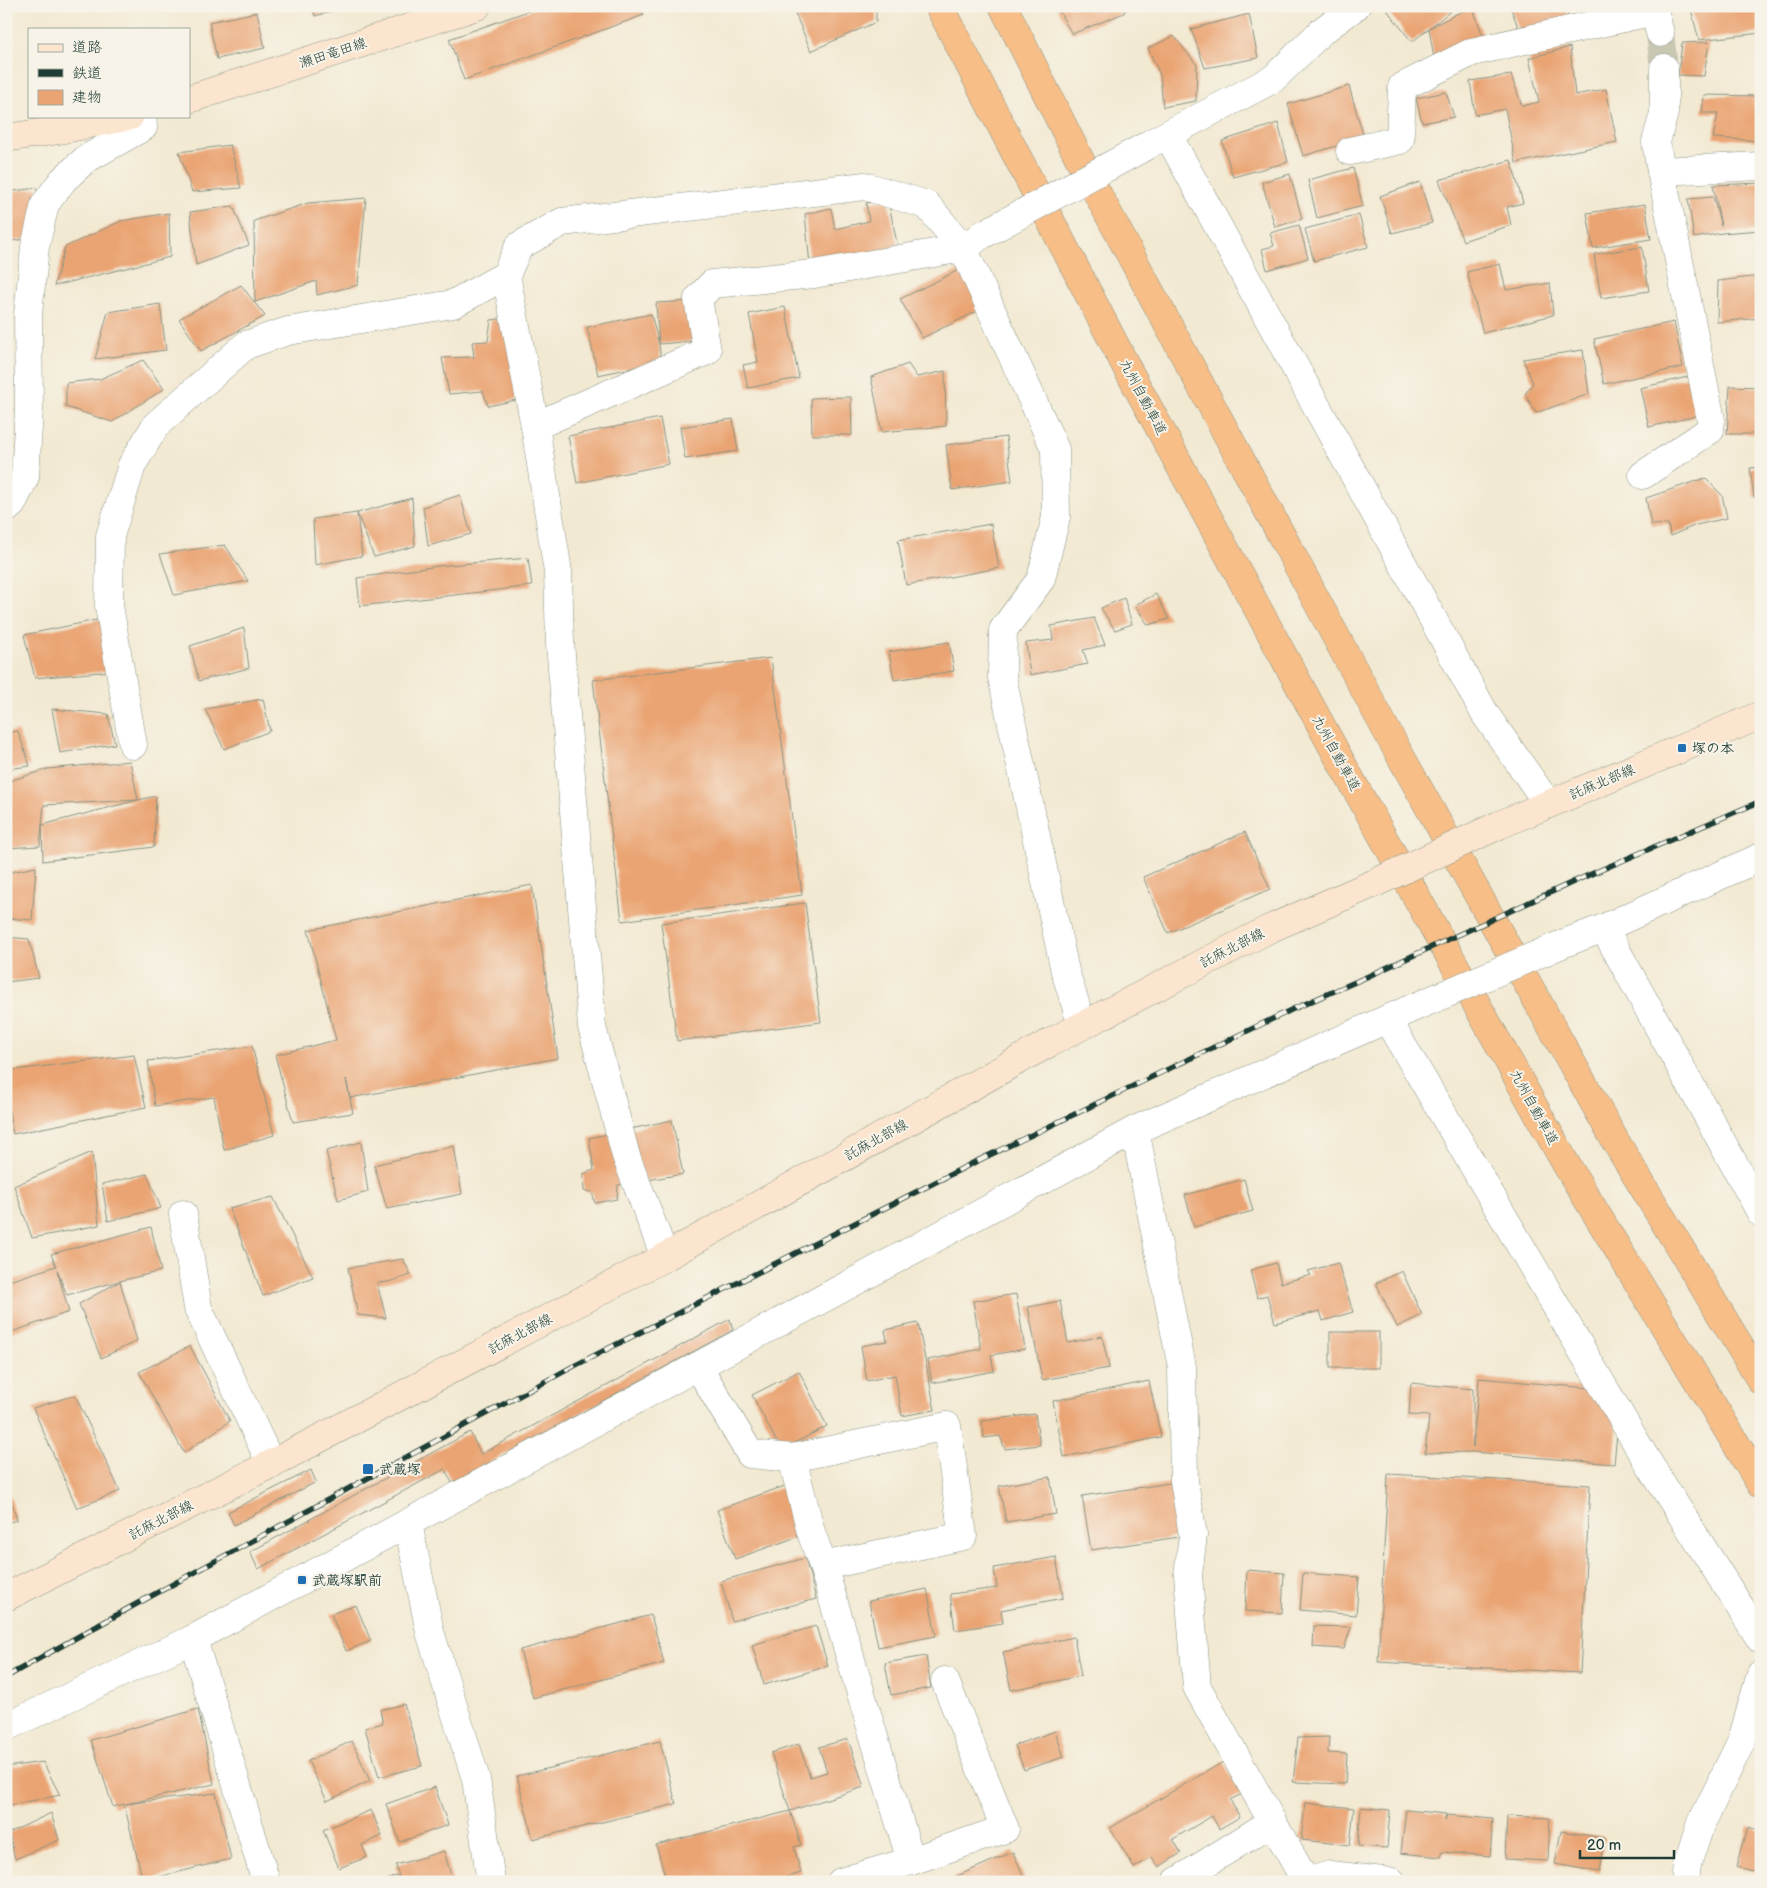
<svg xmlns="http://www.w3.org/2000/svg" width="1767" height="1888" font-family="'Balsamiq Sans','Klee One',sans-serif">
  <rect width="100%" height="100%" fill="#f7f3e8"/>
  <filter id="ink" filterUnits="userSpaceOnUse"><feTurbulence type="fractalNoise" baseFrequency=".02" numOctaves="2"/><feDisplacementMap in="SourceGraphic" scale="10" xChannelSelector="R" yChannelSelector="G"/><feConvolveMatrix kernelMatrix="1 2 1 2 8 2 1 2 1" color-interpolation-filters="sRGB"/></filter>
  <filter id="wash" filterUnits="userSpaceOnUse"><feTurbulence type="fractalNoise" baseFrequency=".0096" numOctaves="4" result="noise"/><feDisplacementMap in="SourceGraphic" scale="20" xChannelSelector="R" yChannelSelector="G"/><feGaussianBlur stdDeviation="1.12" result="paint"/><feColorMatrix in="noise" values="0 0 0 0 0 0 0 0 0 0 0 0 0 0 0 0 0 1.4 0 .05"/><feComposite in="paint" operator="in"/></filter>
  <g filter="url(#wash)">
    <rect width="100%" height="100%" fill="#f2e9d2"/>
    <g id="blocks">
      <!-- building -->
      <g fill="#eaa473">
        <polygon points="312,6 343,6 343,8 315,16"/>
        <polygon points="542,6 640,6 644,15 464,80 449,39"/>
        <polygon points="812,6 876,6 876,22 811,51 795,13"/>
        <polygon points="1056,6 1126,6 1124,13 1072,34"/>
        <polygon points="1392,6 1457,6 1412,42 1387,10"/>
        <polygon points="1472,6 1486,44 1436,70 1429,28"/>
        <polygon points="1510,6 1566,6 1569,22 1520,32"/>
        <polygon points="1690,6 1761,6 1761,33 1699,40"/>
        <polygon points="257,12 265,48 217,59 209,22"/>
        <polygon points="1249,14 1258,58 1205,68 1191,29"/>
        <polygon points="1174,36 1197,65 1196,101 1163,107 1160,75 1148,48"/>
        <polygon points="1709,42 1704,76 1678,75 1682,43"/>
        <polygon points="1570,47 1575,95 1606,89 1617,142 1516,163 1505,109 1475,115 1470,81 1511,75 1522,106 1539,102 1529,58"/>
        <polygon points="1349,86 1364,138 1303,156 1288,104"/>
        <polygon points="1446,92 1454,117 1422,123 1416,98"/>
        <polygon points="1704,95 1761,96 1761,141 1713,138 1718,113 1702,113"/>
        <polygon points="1278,123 1288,162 1233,177 1222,141"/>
        <polygon points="230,145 241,188 192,192 179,152"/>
        <polygon points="1511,160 1523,203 1507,207 1511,225 1463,241 1439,180"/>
        <polygon points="1353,168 1363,206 1317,218 1308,180"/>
        <polygon points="1290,174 1302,219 1275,227 1262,182"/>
        <polygon points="1420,182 1432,223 1392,233 1380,196"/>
        <polygon points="1761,183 1761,230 1722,233 1694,238 1688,199 1713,197 1721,226 1713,185"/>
        <polygon points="37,188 37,237 6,242 6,192"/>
        <polygon points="366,198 358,285 317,295 316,281 255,302 254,221 308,203"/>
        <polygon points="888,200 898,248 810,265 805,214 831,208 835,229 869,221 866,203"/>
        <polygon points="1645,204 1651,239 1593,248 1587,213"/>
        <polygon points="233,206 249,245 196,265 190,212"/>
        <polygon points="169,213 170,257 54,286 65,247 121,221"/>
        <polygon points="1359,215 1368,247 1314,261 1305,229"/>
        <polygon points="1299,225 1308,258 1267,270 1262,249 1274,246 1270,233"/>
        <polygon points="1642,247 1649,291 1601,298 1594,254"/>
        <polygon points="971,264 984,308 922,338 900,299"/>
        <polygon points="1500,264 1506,290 1550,283 1553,315 1483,333 1467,272"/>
        <polygon points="1761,276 1761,318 1717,322 1718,281"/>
        <polygon points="241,285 265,316 201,351 179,319"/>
        <polygon points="692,301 695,341 659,344 661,362 598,375 587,327 651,314 659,344 656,303"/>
        <polygon points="160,304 166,350 95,359 108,312"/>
        <polygon points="785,307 799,378 748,388 743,365 758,362 749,314"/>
        <polygon points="514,317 516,400 488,406 483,391 449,394 442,358 474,357 472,342 488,341 491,320"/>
        <polygon points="1674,322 1683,367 1604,384 1594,339"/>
        <polygon points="1583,350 1589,394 1536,413 1525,394 1533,383 1523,359"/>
        <polygon points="143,360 164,389 112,422 66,407 66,383 100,379"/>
        <polygon points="908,364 917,377 945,371 946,426 882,432 871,377"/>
        <polygon points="1692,376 1701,415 1649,427 1640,388"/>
        <polygon points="1730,386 1761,387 1761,434 1727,434"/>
        <polygon points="851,397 852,435 812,435 811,398"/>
        <polygon points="660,418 669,464 577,483 568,436"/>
        <polygon points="733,419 738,451 685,459 680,427"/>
        <polygon points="1006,437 1012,481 952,490 946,445"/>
        <polygon points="1761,467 1761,496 1754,497 1750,468"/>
        <polygon points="1705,478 1722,495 1727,518 1696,525 1670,536 1668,524 1651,525 1646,498"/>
        <polygon points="460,495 471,534 428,546 423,507"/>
        <polygon points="412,498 415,546 374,557 357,513 362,556 315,565 313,519 357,513"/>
        <polygon points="991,524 999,568 906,585 898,540"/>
        <polygon points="225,545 248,581 174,595 160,554"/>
        <polygon points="528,558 532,586 360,606 357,578 438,566"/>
        <polygon points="1156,594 1169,619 1148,625 1135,605"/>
        <polygon points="1124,598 1132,624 1115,630 1101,608"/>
        <polygon points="106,618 111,671 35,678 24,635"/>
        <polygon points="1094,618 1105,645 1083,650 1088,664 1030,675 1026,643 1053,640 1051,626"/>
        <polygon points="244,628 249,668 199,681 190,646"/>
        <polygon points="949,642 954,671 894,680 889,652"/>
        <polygon points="771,658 802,895 622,921 593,680"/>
        <polygon points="263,699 270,731 224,749 205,709"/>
        <polygon points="52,709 108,714 115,744 60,753"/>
        <polygon points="18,731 30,766 6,769 6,733"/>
        <polygon points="130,761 138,800 156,796 154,847 43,861 42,825 138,800 44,805 40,846 6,848 6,782 48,769"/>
        <polygon points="1245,832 1270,889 1168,933 1143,877"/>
        <polygon points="36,867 32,920 6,918 6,873"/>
        <polygon points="532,885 558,1058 350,1098 346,1079 353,1113 293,1122 275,1055 336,1040 308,930"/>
        <polygon points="805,903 821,1022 677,1041 661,923"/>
        <polygon points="6,937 29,939 39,978 6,982"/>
        <polygon points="252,1046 274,1135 224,1150 214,1097 155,1106 148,1061"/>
        <polygon points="134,1055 146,1107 13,1134 6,1097 6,1071"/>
        <polygon points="672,1120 683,1174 618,1185 617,1199 595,1203 592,1192 584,1191 583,1174 594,1170 589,1138"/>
        <polygon points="361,1142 368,1192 338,1200 326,1151"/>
        <polygon points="454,1146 462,1194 387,1209 374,1165"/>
        <polygon points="92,1152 99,1225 32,1238 14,1186"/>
        <polygon points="147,1174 161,1208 108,1221 102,1184"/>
        <polygon points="1244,1179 1253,1211 1194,1227 1185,1195"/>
        <polygon points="273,1197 313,1277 263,1296 229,1208"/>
        <polygon points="151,1227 161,1271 120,1281 137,1341 101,1358 79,1304 120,1281 67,1295 57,1270 69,1312 6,1334 6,1282 56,1266 51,1254"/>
        <polygon points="403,1259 411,1275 388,1282 377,1283 386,1318 358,1315 348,1268"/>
        <polygon points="1276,1263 1281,1283 1311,1275 1308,1271 1338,1263 1353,1312 1323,1321 1320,1311 1275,1323 1267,1295 1257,1298 1250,1270"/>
        <polygon points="1402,1271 1422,1315 1397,1327 1376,1283"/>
        <polygon points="1016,1294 1025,1349 991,1355 994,1371 932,1383 928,1360 981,1349 973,1301"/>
        <polygon points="1060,1301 1068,1343 1102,1336 1109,1368 1042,1380 1028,1307"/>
        <polygon points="730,1319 733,1330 452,1483 445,1469 258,1569 250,1552 470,1432 481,1454"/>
        <polygon points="918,1323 935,1410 902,1416 895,1375 867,1381 861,1346 887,1341 885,1330"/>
        <rect x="1330" y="1332" width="49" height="36"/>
        <polygon points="190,1346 230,1421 184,1453 139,1372"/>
        <polygon points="799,1371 827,1426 781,1450 752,1395"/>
        <polygon points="1479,1378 1621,1391 1614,1464 1473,1452 1425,1453 1429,1416 1409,1415 1411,1383 1473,1389 1473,1447"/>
        <polygon points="1149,1381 1161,1437 1064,1457 1053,1401"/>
        <polygon points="75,1395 120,1491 77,1508 33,1408"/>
        <polygon points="1035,1414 1040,1445 1005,1449 1000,1436 984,1438 982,1421"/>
        <polygon points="311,1470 316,1482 234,1525 228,1512"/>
        <polygon points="1388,1474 1590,1485 1580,1673 1378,1662"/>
        <polygon points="1050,1477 1056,1514 1006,1522 999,1486"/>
        <polygon points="1184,1481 1193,1535 1091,1550 1082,1496"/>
        <polygon points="6,1483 17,1520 6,1523"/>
        <polygon points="793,1483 811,1532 735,1559 717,1510"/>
        <polygon points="1056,1557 1063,1598 1001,1610 1003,1623 955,1630 950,1594 997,1588 994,1568"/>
        <polygon points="805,1558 816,1599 732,1621 721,1581"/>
        <polygon points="1247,1570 1284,1573 1282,1613 1245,1611"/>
        <polygon points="1303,1573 1359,1577 1356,1615 1300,1610"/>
        <polygon points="927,1589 936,1636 878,1647 869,1601"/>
        <polygon points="356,1605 371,1641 346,1651 331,1614"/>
        <polygon points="651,1615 664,1663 533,1698 520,1650"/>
        <polygon points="816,1626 828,1666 764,1685 752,1645"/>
        <polygon points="1314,1626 1351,1627 1344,1649 1313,1647"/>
        <polygon points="1074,1637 1081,1676 1011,1690 1003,1652"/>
        <polygon points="926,1656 931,1688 891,1695 885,1663"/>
        <polygon points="404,1704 422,1766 379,1777 365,1728 383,1723 380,1710"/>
        <polygon points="198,1709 214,1784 126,1804 216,1793 231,1859 143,1881 124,1804 113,1807 91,1740"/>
        <polygon points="1055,1731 1064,1757 1024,1770 1015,1745"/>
        <polygon points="1329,1737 1328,1753 1347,1754 1345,1784 1293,1782 1298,1738"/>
        <polygon points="848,1739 864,1787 790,1811 771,1753 799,1744 810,1777 827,1772 819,1747"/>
        <polygon points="352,1741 370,1781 327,1801 308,1761"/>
        <polygon points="660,1741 676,1804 533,1839 517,1776"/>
        <polygon points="43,1762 60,1795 6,1806 6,1767"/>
        <polygon points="1223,1762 1242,1794 1230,1800 1240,1817 1219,1829 1212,1816 1173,1839 1181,1853 1159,1867 1152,1857 1134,1868 1110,1828"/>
        <polygon points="435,1787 448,1825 400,1842 386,1804"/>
        <polygon points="1305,1803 1354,1808 1350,1845 1301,1840"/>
        <polygon points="1361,1807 1390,1810 1387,1848 1358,1846"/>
        <polygon points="371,1810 382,1836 362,1845 367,1857 339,1868 323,1830"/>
        <polygon points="1406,1810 1446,1814 1445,1821 1447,1815 1493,1819 1490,1856 1443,1852 1441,1857 1401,1853"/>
        <polygon points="790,1811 801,1845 794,1847 801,1873 770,1882 667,1882 656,1845"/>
        <polygon points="51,1813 59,1840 15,1859 9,1833"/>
        <polygon points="1507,1816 1550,1818 1548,1861 1505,1859"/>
        <polygon points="1748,1827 1761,1831 1761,1873 1737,1867"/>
        <polygon points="1561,1831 1605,1838 1600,1872 1555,1864"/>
        <polygon points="444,1851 453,1882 400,1882 396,1865"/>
        <polygon points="1013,1852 1026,1882 943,1882"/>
        <polygon points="396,1876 398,1882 382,1882"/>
      </g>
    </g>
  </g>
  <g filter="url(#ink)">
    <use href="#blocks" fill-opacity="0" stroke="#889383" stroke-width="1"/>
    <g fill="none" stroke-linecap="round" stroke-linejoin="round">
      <!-- minor-tunnel -->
      <polyline stroke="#c8c7b2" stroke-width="28" stroke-dasharray="28 14" stroke-linecap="butt" points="1660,33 1664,68"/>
      <!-- minor casing -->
      <g stroke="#889383" stroke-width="29">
        <g id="minor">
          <polyline points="1653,6 1660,33"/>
          <polyline points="1168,135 1485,714 1548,804"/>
          <polyline points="1151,143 1273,79 1322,31 1356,6"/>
          <polyline points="1350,151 1400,140 1402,87 1472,52 1654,11"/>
          <polyline points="1661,171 1761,166"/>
          <polyline points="506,275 535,426 558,572 560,643 592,1027 626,1156 665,1257"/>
          <polyline points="535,426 707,351 698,299 712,284 814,274 963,248 975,240"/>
          <polyline points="1643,475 1710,430 1711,420 1661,171 1656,142 1664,113 1664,68"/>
          <polyline points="6,509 12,504 25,477 29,409 28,314 35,247 45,204 63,180 86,159 143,127 142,116"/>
          <polyline points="133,745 109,606 110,536 132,465 156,425 246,345 288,331 453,304 506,275 519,246 562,222 865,186 927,205 963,248 1055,449 1056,517 1041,579 1003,630 1002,677 1065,971 1082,1025"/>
          <polyline points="1604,928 1761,1213"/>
          <polyline points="1567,942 1604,928 1761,857"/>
          <polyline points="1387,1019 1646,1459 1761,1640"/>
          <polyline points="183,1214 198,1308 271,1464"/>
          <polyline points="698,1366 750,1454 792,1458 947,1426 963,1536 823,1566"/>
          <polyline points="792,1458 811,1532 823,1566 911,1861"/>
          <polyline points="408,1523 430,1632 476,1779 491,1882"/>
          <polyline points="841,1882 911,1861 1005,1829 945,1681"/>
          <polyline points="1176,1882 1272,1822"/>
          <polyline points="1306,1882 1197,1687 1188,1575 1193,1535 1184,1481 1182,1367 1135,1130 1408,1010"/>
          <polyline points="1307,1882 1330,1875 1392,1882"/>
          <polyline points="1685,1882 1687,1865 1700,1826 1742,1740 1761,1674"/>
        </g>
      </g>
      <!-- tertiary casing -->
      <g stroke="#889383" stroke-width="29">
        <g id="tertiary">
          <polyline points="193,1639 266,1882"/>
          <polyline points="6,1727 193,1639 1135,1130"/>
        </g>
      </g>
      <!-- secondary casing -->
      <g stroke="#889383" stroke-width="29">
        <g id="secondary">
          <polyline points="189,99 477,6"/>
          <polyline points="6,138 59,130 130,116"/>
          <polyline points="1499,825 1761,715"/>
          <polyline points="6,1597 271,1464 665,1257 1051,1042 1269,929 1377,882"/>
        </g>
      </g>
      <!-- motorway casing -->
      <g stroke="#889383" stroke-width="29">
        <g id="motorway">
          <polyline points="939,6 1128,370 1341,762 1566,1164 1761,1485"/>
          <polyline points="1003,6 1088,176 1391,739 1617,1144 1761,1381"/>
        </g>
      </g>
      <!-- minor -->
      <use href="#minor" stroke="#fff" stroke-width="28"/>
      <!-- tertiary -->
      <use href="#tertiary" stroke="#fff" stroke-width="28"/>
      <!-- secondary -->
      <use href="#secondary" stroke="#fce5cf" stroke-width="28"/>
      <!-- motorway -->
      <use href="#motorway" stroke="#f7be88" stroke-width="28"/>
      <!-- rail casing -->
      <g stroke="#1f3d34" stroke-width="5.5">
        <polyline id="rail" points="6,1677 131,1607 572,1367 973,1163 1291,1010 1362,979 1582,878 1761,801"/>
      </g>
      <!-- rail -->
      <use href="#rail" stroke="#f7f3e8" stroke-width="4" stroke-dasharray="11" stroke-linecap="butt"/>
      <!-- minor-bridge casing -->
      <g stroke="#889383" stroke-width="29" stroke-linecap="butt">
        <g id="minor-bridge">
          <polyline points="982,235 1148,145"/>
          <polyline points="1408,1010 1567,942"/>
        </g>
      </g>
      <!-- secondary-bridge casing -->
      <g stroke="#889383" stroke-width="29" stroke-linecap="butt">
        <polyline id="secondary-bridge" points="1377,882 1499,825"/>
      </g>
      <!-- minor-bridge -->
      <use href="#minor-bridge" stroke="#fff" stroke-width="28"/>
      <!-- secondary-bridge -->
      <use href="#secondary-bridge" stroke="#fce5cf" stroke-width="28"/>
    </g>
  </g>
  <!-- markers -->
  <g fill="#1f6fb2" stroke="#f7f3e8" stroke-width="2">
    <rect x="1677" y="743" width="10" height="10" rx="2.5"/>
    <rect x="362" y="1463" width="12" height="12" rx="2.5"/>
    <rect x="297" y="1575" width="10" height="10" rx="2.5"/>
  </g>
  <g text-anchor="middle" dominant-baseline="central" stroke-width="4" stroke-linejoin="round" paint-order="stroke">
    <!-- street labels -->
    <g font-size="14" fill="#1f3d34" stroke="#f7f3e8">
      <text transform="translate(333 53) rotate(-18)">瀬田竜田線</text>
      <text transform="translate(1143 397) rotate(62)">九州自動車道</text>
      <text transform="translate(1336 753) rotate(61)">九州自動車道</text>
      <text transform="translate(1602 782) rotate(-23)">託麻北部線</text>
      <text transform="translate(1232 948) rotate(-27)">託麻北部線</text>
      <text transform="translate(1534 1107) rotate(61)">九州自動車道</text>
      <text transform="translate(876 1140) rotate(-29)">託麻北部線</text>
      <text transform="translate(520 1334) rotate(-28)">託麻北部線</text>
      <text transform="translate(161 1520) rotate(-27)">託麻北部線</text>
    </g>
    <!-- poi labels -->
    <g font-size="14" font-weight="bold" fill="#1f3d34" stroke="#f7f3e8" text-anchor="start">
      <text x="1692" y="748">塚の本</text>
      <text x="379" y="1469">武蔵塚</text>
      <text x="312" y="1580">武蔵塚駅前</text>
    </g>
  </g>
  <!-- margin -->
  <rect width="1767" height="1888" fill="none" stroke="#f7f3e8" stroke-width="25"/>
  <!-- legend -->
  <rect x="28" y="28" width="162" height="90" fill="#f7f3e8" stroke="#a1aaa0"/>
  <rect x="38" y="44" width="25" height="8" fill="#fce5cf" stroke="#a1aaa0"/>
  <text x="72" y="52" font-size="15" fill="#1f3d34">道路</text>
  <rect x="38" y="69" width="25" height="8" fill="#1f3d34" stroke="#a1aaa0"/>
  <text x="72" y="78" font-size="15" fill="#1f3d34">鉄道</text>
  <rect x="38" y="90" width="25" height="15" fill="#eaa473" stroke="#a1aaa0"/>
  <text x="72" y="102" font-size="15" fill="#1f3d34">建物</text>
  <!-- scale -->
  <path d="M1580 1850v8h94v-8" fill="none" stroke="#1f3d34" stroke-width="2.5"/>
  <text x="1587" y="1850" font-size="15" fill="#1f3d34" stroke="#f7f3e8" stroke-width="4" paint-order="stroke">20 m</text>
</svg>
